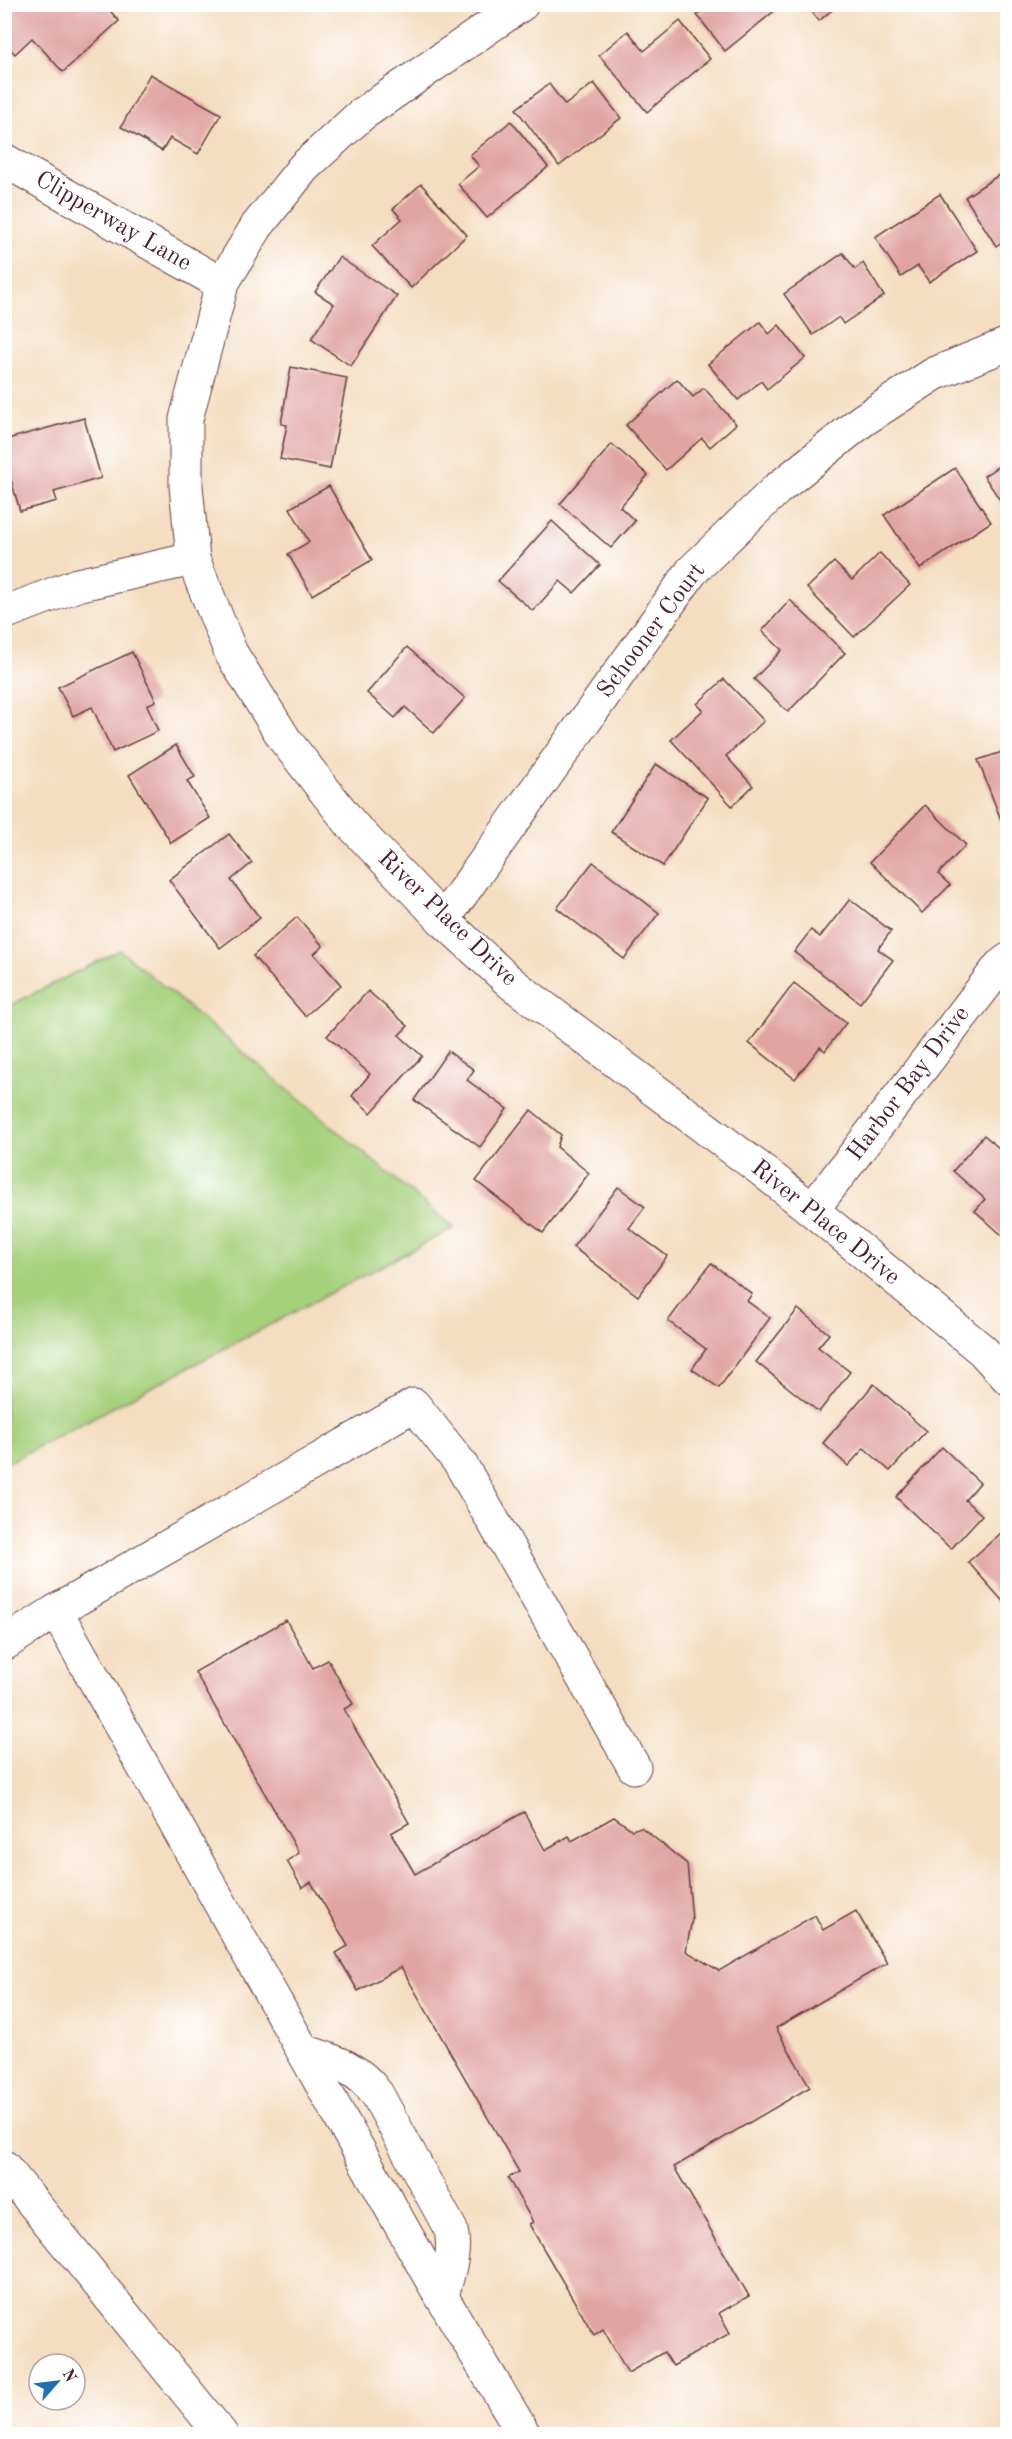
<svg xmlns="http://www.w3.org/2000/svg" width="1012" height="2439" font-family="'Old Standard TT',serif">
  <rect width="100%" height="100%" fill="#fff"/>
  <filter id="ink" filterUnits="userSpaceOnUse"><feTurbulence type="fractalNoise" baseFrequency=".0167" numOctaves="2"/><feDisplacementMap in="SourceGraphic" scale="12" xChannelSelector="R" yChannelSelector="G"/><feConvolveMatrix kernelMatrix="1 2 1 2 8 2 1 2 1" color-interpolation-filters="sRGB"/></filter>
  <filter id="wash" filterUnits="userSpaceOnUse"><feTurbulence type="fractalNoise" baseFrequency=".008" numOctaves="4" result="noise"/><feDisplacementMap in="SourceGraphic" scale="24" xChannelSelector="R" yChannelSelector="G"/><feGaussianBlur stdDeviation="1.35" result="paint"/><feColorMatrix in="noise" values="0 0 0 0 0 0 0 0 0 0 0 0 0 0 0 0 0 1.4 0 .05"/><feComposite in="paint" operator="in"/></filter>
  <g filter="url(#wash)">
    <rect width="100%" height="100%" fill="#f4ddc0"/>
    <!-- green -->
    <polygon fill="#a5d07c" stroke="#787854" stroke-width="1.5" points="120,950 454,1228 5,1464 5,1008"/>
    <g id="blocks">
      <!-- building -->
      <g fill="#e0a4a1">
        <polygon points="15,4 104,4 119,21 63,72 32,38 15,54 4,43 4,14"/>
        <polygon points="710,4 783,4 725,51 697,15"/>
        <polygon points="806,4 839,4 819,21"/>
        <polygon points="680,21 710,59 647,112 599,55 628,31 644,51"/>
        <polygon points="150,74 221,114 198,154 170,138 162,151 121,127"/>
        <polygon points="594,83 621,118 559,166 516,109 549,84 565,105"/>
        <polygon points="511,121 548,167 487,218 458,184 479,166 470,155"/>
        <polygon points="1008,169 1008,238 996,246 965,197"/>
        <polygon points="421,184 467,235 411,288 372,246 402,219 393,209"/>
        <polygon points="940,194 977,251 929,282 918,266 901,277 875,237"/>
        <polygon points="843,253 855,269 863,263 884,296 843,324 839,317 813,335 784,294"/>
        <polygon points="339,257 397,296 351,366 311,339 334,304 315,292"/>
        <polygon points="760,322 769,334 779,325 805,358 767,389 761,381 738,400 708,364"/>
        <polygon points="291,367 347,378 330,469 280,459 287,425 281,424"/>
        <polygon points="677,379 693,397 704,388 736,424 710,447 702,438 666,470 626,425"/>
        <polygon points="84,418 101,478 54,492 57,501 20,511 4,456 4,440"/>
        <polygon points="612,444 648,475 620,507 635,521 611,548 560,504"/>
        <polygon points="1008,460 1008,512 984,476"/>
        <polygon points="955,468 991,522 920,569 884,515"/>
        <polygon points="329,486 372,560 312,595 288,554 309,542 290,508"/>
        <polygon points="552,521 600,565 574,593 560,581 533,611 498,581"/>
        <polygon points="880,553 910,585 854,637 807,588 834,562 852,580"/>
        <polygon points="790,600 845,653 788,712 754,679 782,650 762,631"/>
        <polygon points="407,647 465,698 434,733 405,707 395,718 367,693"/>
        <polygon points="132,652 156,701 147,705 158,731 113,752 92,707 73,716 58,687"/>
        <polygon points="724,679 764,721 726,756 753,786 732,806 671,740 703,710 697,704"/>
        <polygon points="176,745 195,777 187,781 210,818 171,843 129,775"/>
        <polygon points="1008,750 1008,818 1001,820 978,760"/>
        <polygon points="656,764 708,798 663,866 611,832"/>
        <polygon points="925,805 966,845 938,874 950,885 922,913 870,862"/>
        <polygon points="229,834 252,863 231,880 260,918 220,948 169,880"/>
        <polygon points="593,862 659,913 624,959 557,908"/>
        <polygon points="850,899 891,931 878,949 893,960 860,1003 794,952 811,930 820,937"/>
        <polygon points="297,917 323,946 314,954 341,985 305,1016 253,956"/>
        <polygon points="794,983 846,1023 825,1051 820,1047 795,1079 749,1043"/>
        <polygon points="368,991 408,1026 399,1035 422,1056 371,1113 352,1096 370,1074 327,1036"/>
        <polygon points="448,1051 474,1070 467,1080 507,1109 480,1147 414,1100"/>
        <polygon points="531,1110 561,1135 557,1147 589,1173 543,1233 476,1181"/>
        <polygon points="984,1135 1008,1156 1008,1232 1004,1237 975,1211 985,1199 953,1171"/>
        <polygon points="618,1187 645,1207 629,1228 667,1256 638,1296 573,1247"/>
        <polygon points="711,1263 752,1294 747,1301 770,1318 719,1388 692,1369 706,1349 668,1321"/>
        <polygon points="798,1309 829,1334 818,1347 850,1372 819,1412 756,1362"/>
        <polygon points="874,1384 926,1431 890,1471 864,1448 848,1466 823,1443"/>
        <polygon points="942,1447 980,1483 965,1500 982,1515 951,1549 896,1497"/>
        <polygon points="1008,1527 1008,1607 968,1562"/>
        <polygon points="286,1620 313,1668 328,1660 353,1704 344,1709 409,1823 391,1833 415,1874 524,1812 545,1850 569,1836 572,1841 614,1817 632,1830 641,1827 687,1864 692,1919 686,1951 719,1971 815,1915 823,1930 856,1911 887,1963 776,2028 810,2087 674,2167 749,2296 719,2313 730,2333 673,2366 664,2352 628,2373 603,2329 594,2335 529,2224 533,2222 508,2178 519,2172 401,1967 358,1991 336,1953 348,1946 311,1882 302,1888 287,1861 299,1853 195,1672"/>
      </g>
    </g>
  </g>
  <g filter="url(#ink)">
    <use href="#blocks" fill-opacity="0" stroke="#643c41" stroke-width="1.5"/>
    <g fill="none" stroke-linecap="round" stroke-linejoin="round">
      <!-- minor casing -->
      <g stroke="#643c41" stroke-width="35">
        <g id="minor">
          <polyline points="522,4 361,115 304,167 257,226 222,284 186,419 186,486 193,559 231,653 285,740 351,824 443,920 511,983 763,1171 812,1210 982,1350 1008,1378"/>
          <polyline points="4,160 222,284"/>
          <polyline points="4,613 77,585 193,559"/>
          <polyline points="443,920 692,571 776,490 863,420 934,374 1008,344"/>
          <polyline points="812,1210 1000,966 1008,960"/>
          <polyline points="4,1644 56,1611"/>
          <path d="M303 2051C332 2060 358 2067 377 2094L451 2230C456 2253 448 2274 442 2296"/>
          <polyline points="4,2167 221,2434"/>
          <polyline points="524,2434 431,2279 56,1611 414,1405 460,1463 634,1767"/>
        </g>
      </g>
      <!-- minor -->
      <use href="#minor" stroke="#fff" stroke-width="33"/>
    </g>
  </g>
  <g text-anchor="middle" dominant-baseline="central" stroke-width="5" stroke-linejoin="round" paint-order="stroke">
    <!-- street labels -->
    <g font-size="24" fill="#4a1f2b" stroke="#fff">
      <text transform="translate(113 222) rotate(30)">Clipperway Lane</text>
      <text transform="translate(652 631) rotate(-53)">Schooner Court</text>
      <text transform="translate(447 919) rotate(44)">River Place Drive</text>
      <text transform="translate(909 1084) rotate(-53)">Harbor Bay Drive</text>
      <text transform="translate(825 1223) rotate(39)">River Place Drive</text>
    </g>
  </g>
  <!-- margin -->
  <rect width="1012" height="2439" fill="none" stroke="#fff" stroke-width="24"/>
  <!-- north arrow -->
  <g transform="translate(57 2382) rotate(62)"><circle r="28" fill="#ffffff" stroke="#b7a5aa" stroke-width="1.5"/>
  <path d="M0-4.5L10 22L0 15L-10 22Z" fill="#1f6fb2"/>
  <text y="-9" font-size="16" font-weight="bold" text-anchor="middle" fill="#4a1f2b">N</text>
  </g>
</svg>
